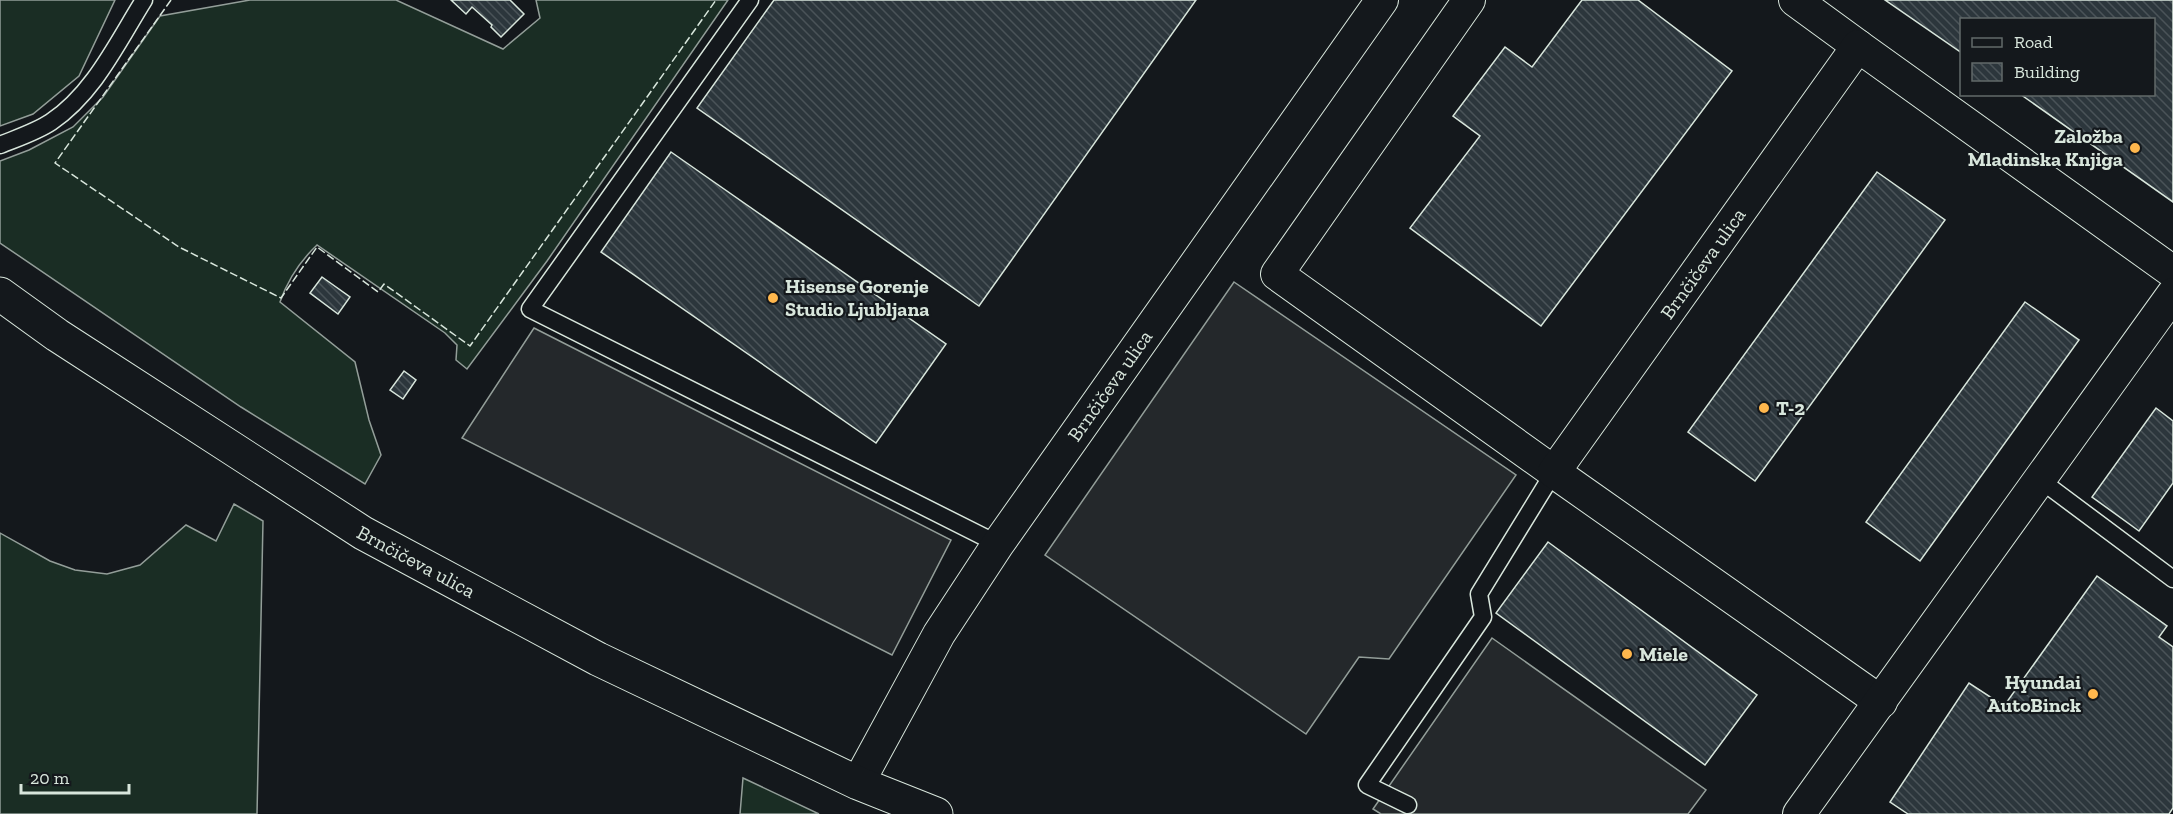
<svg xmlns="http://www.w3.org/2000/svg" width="2173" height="814" font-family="'Zilla Slab',serif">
  <defs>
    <pattern id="building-back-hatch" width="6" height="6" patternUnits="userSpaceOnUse" patternTransform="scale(1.5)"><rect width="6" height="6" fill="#2c363c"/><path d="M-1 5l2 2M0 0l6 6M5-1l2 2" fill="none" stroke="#4a5358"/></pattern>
  </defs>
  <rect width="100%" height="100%" fill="#14181c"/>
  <!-- grass -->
  <g fill="#1a2d24" stroke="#939e99" stroke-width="1.5">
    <polygon points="0,0 115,0 79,76 33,114 0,126"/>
    <path d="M250 0H396L503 49 540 18 536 0H728L547 261 467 369 456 360 457 345 445 333 317 245C299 262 288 279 280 302L355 362 369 420 381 455 365 484 241 407 0 243V161L29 150 73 127 103 97 160 16Z"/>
    <polygon points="234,504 263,521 257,814 0,814 0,533 50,561 75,570 107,574 140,565 186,525 216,541"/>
    <polygon points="743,778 819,814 740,814"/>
  </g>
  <!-- parking -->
  <g fill="#24282b" stroke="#939e99" stroke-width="1.5">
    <polygon points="1234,282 1516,475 1389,659 1359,657 1306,734 1045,555"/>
    <polygon points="534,328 951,540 892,655 462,438"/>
    <polygon points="1492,638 1706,790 1688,814 1381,814 1373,809"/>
  </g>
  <!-- building -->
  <g fill="url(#building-back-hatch)" stroke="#d8e6dc" stroke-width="1.5">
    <polygon points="451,0 510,0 524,14 501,37 491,27 492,25 472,7 466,14"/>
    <polygon points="774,0 1196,0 979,306 697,108"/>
    <polygon points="1582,0 1638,0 1732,71 1541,326 1410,228 1480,136 1453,116 1505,47 1532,67"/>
    <polygon points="1885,0 2173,0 2173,202 2020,94 2154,94 2154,20 1962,20 1962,53"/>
    <polygon points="671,152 946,344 876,443 601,252"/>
    <polygon points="1877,172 1945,220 1755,481 1688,432"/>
    <polygon points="322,277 350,297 338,314 310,293"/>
    <polygon points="2025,302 2079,340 1920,561 1866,522"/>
    <polygon points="404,371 416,380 403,399 390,390"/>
    <polygon points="2156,408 2173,421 2173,483 2139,531 2092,497"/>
    <polygon points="1548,542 1757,695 1705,765 1496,613"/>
    <polygon points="2097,576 2167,626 2159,637 2173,647 2173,808 2169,814 1908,814 1890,802 1969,683 2004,706"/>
  </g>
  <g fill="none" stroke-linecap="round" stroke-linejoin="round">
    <!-- lane casing -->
    <g stroke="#d8e6dc" stroke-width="19">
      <g id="lane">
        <polyline points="750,0 530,309 998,544"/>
        <path d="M0 145C17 138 36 132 51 122 94 93 117 43 144 0"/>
        <polyline points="2039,479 2173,579"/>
        <polyline points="1408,805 1367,785 1483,617 1479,594 1554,472"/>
      </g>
    </g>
    <!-- street casing -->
    <g stroke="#d8e6dc" stroke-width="34">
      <g id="street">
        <polyline points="1469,0 1277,274 1554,472"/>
        <polyline points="1795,0 1858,46"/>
        <path id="s1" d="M1881 702 1554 472 1858 46 2173 272"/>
        <path id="s2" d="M858 783 939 634 998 544 1382 0"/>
        <polyline points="1799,814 2173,294"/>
      </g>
    </g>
    <!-- secondary casing -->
    <g stroke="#d8e6dc" stroke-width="35">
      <g id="secondary">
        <path id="s3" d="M0 294 57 335 363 533 598 659 858 783 936 814"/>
      </g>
    </g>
    <!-- lane -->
    <use href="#lane" stroke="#14181c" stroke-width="16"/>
    <!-- street -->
    <use href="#street" stroke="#14181c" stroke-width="32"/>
    <!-- secondary -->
    <use href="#secondary" stroke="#14181c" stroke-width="33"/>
    <!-- fence -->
    <polyline stroke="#d8e6dc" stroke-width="1.5" stroke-dasharray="8 3" stroke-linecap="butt" points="171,0 55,163 179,247 281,298 317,247 378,292 384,284 470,346 716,0"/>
  </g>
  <!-- markers -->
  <g fill="#ffb74d" stroke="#14181c" stroke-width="2">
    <circle cx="2135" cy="148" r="6"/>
    <circle cx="773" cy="298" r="6"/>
    <circle cx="1764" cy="408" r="6"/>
    <circle cx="1627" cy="654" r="6"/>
    <circle cx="2093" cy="694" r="6"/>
  </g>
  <g text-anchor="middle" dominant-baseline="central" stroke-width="4.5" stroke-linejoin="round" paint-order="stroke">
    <!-- poi labels -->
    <g font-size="20" font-weight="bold" fill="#d8e6dc" stroke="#14181c" text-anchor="start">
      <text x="2123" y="136" text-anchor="end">Založba<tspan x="2123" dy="23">Mladinska Knjiga</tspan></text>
      <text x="785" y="286">Hisense Gorenje<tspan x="785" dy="23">Studio Ljubljana</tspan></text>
      <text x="1776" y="408">T-2</text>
      <text x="1639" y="654">Miele</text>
      <text x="2081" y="682" text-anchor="end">Hyundai<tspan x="2081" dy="23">AutoBinck</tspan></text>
    </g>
    <!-- street labels -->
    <g font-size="20" fill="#d8e6dc" stroke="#14181c">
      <text stroke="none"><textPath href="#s1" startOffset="656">Brnčičeva ulica</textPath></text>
      <text stroke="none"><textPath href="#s2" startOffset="471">Brnčičeva ulica</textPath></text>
      <text stroke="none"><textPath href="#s3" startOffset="495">Brnčičeva ulica</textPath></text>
    </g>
  </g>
  <!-- legend -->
  <rect x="1960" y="18" width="195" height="78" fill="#14181c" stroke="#626a69" stroke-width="1.5"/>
  <rect x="1972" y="38" width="30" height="9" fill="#14181c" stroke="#626a69" stroke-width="1.5"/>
  <text x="2014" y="48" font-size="18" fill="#d8e6dc">Road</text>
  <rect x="1972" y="63" width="30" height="18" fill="url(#building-back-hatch)" stroke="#626a69" stroke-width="1.5"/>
  <text x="2014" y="78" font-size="18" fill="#d8e6dc">Building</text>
  <!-- scale -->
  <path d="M21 784v9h108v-9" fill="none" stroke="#d8e6dc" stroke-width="3"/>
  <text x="30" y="784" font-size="18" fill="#d8e6dc" stroke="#14181c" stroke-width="4.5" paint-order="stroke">20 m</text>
</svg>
